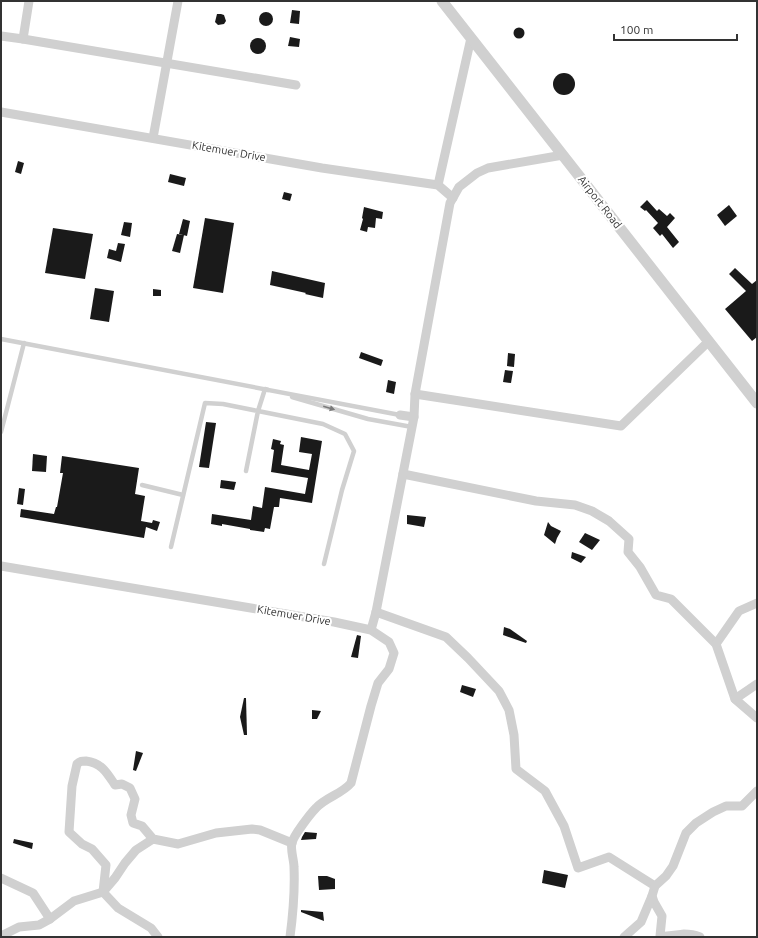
<svg xmlns="http://www.w3.org/2000/svg" width="758" height="938" font-family="Ubuntu,sans-serif">
  <rect width="100%" height="100%" fill="#fff"/>
  <!-- building -->
  <g fill="#1a1a1a">
    <polygon points="292,10 300,11 299,24 290,23"/>
    <circle cx="266" cy="19" r="7"/>
    <polygon points="217,14 221,14 224,15 226,21 224,24 218,25 215,22"/>
    <circle cx="519" cy="33" r="5.5"/>
    <polygon points="290,37 300,39 299,47 288,46"/>
    <circle cx="258" cy="46" r="8"/>
    <circle cx="564" cy="84" r="11"/>
    <polygon points="18,161 24,163 21,174 15,172"/>
    <polygon points="170,174 186,178 184,186 168,182"/>
    <polygon points="284,192 292,194 290,201 282,199"/>
    <polygon points="647,200 657,211 659,209 667,216 670,213 675,218 667,227 679,242 673,248 662,234 660,236 653,228 658,223 646,210 645,211 640,207"/>
    <polygon points="729,205 737,216 725,226 717,215"/>
    <polygon points="364,207 383,212 382,219 376,218 375,228 368,227 367,232 360,230 363,219 362,218"/>
    <polygon points="205,218 234,223 223,293 193,288"/>
    <polygon points="183,219 190,221 187,236 179,234"/>
    <polygon points="124,222 132,223 130,237 121,235"/>
    <polygon points="53,228 93,234 85,279 45,273"/>
    <polygon points="177,234 184,235 180,253 172,251"/>
    <polygon points="118,243 125,244 121,262 107,258 109,249 116,251"/>
    <polygon points="735,268 752,284 757,280 757,337 752,341 725,309 746,291 729,274"/>
    <polygon points="272,271 325,283 323,298 305,294 306,293 270,285"/>
    <polygon points="95,288 114,291 109,322 90,319"/>
    <polygon points="153,289 161,290 161,296 153,296"/>
    <polygon points="361,352 383,360 381,366 359,358"/>
    <polygon points="508,353 515,354 514,367 507,366"/>
    <polygon points="505,370 513,371 511,383 503,382"/>
    <polygon points="388,380 396,382 394,394 386,392"/>
    <polygon points="206,422 216,423 209,468 199,467"/>
    <polygon points="301,437 322,441 312,503 280,498 279,507 274,507 270,529 265,528 264,532 250,530 250,529 222,524 222,526 211,524 212,514 251,520 253,506 262,508 265,487 305,494 308,478 271,472 274,450 271,449 273,439 281,441 280,444 284,445 281,465 309,470 312,454 299,452"/>
    <polygon points="33,454 47,456 46,472 32,471"/>
    <polygon points="62,456 139,468 135,494 145,496 141,521 152,523 153,520 160,522 157,531 146,527 144,538 20,517 21,509 54,514 56,507 57,507 63,473 60,473"/>
    <polygon points="221,480 236,482 234,490 220,488"/>
    <polygon points="19,488 25,489 23,505 17,504"/>
    <polygon points="407,515 426,517 424,527 407,524"/>
    <polygon points="548,522 551,526 561,531 557,538 555,544 544,535"/>
    <polygon points="585,533 600,540 592,550 579,542"/>
    <polygon points="572,552 586,557 581,563 571,558"/>
    <polygon points="504,627 510,629 527,641 526,643 503,635"/>
    <polygon points="357,635 361,636 358,658 351,657"/>
    <polygon points="462,685 476,689 473,697 460,692"/>
    <polygon points="244,698 246,698 247,735 244,735 240,717"/>
    <polygon points="312,710 321,711 317,719 312,719"/>
    <polygon points="136,751 143,753 136,771 133,770"/>
    <polygon points="305,832 317,833 316,839 301,840 302,837"/>
    <polygon points="14,839 33,843 32,849 13,843"/>
    <polygon points="544,870 568,875 565,888 542,883"/>
    <polygon points="318,876 327,876 335,879 335,889 319,890"/>
    <polygon points="301,910 323,912 324,921 301,912"/>
  </g>
  <g fill="none" stroke-linecap="round" stroke-linejoin="round">
    <!-- service -->
    <g stroke="#d0d0d0" stroke-width="4.5">
      <polyline points="1,339 400,415"/>
      <polyline points="268,390 265,389 258,411 323,424 345,434 354,451 342,490 324,564"/>
      <polyline points="292,397 368,419 412,427"/>
      <polyline points="1,432 24,343"/>
      <polyline points="142,485 183,495"/>
      <polyline points="171,547 205,403 223,404 258,411 246,471"/>
    </g>
    <!-- minor -->
    <g stroke="#d0d0d0" stroke-width="9">
      <polyline points="29,1 23,39 296,85"/>
      <polyline points="1,36 23,39"/>
      <polyline points="1,112 322,168 438,185 453,198"/>
      <polyline points="153,138 178,1"/>
      <polyline points="438,185 471,38"/>
      <polyline points="415,394 621,426 709,341"/>
      <polyline points="400,415 414,417"/>
      <polyline points="403,474 536,501 575,505 592,511 609,521 629,539 628,552 640,567 656,595 671,599 716,644 735,699 757,718"/>
      <path d="M1 566 334 622 371 630 389 642 394 653 389 669 378 683 371 706 351 783C342 794 326 797 316 808 311 813 293 836 292 843 290 849 294 860 294 867 295 890 293 914 290 937"/>
      <path d="M376 612 446 637 468 658 499 691 509 710 514 735 516 769 545 791 564 826 578 868 609 857 655 886 652 896 654 902 662 916 660 936C668 937 675 935 684 934 690 934 695 935 700 937"/>
      <polyline points="371,630 376,612 414,417 415,394 450,203 459,187 477,173 488,168 563,155"/>
      <polyline points="716,644 739,611 757,603"/>
      <polyline points="735,699 757,684"/>
      <polyline points="1,878 33,893 50,919"/>
      <polyline points="655,886 666,876 673,866 686,833 696,823 713,812 726,806 742,806 757,791"/>
      <polyline points="1,936 19,927 39,925 50,919 74,901 103,892 115,878 125,863 136,850 153,839"/>
      <path d="M158 937 151 928 118 908 103 892 106 865 92 849 82 844 69 832 72 786 77 764C80 761 82 761 86 761 102 763 107 773 115 785L122 784 130 788 135 799 131 815 133 823 142 826 153 839 178 844 216 833 252 829 260 830 292 843"/>
      <polyline points="624,937 641,922 652,896"/>
    </g>
    <!-- tertiary -->
    <polyline stroke="#d0d0d0" stroke-width="11" points="442,1 757,403"/>
  </g>
  <!-- one-way arrows -->
  <defs><path id="oneway-solid" d="M-6-.8H1V-3.2L6.5 0L1 3.2V.8H-6Z"/></defs>
  <use fill="#7a7a7a" href="#oneway-solid" transform="translate(329 408) rotate(16)"/>
  <g text-anchor="middle" dominant-baseline="central" stroke-width="4" stroke-linejoin="round" paint-order="stroke">
    <!-- street labels -->
    <g font-size="11" fill="#333" stroke="#fff">
      <text transform="translate(229 151) rotate(10)">Kitemuer Drive</text>
      <text transform="translate(600 202) rotate(52)">Airport Road</text>
      <text transform="translate(294 615) rotate(10)">Kitemuer Drive</text>
    </g>
  </g>
  <!-- border -->
  <rect width="758" height="938" fill="none" stroke="#333333" stroke-width="4"/>
  <!-- scale -->
  <path d="M614 34v6h123v-6" fill="none" stroke="#333333" stroke-width="2"/>
  <text x="620" y="34" font-size="12" fill="#333333" stroke="#ffffff" stroke-width="3" paint-order="stroke">100 m</text>
</svg>
